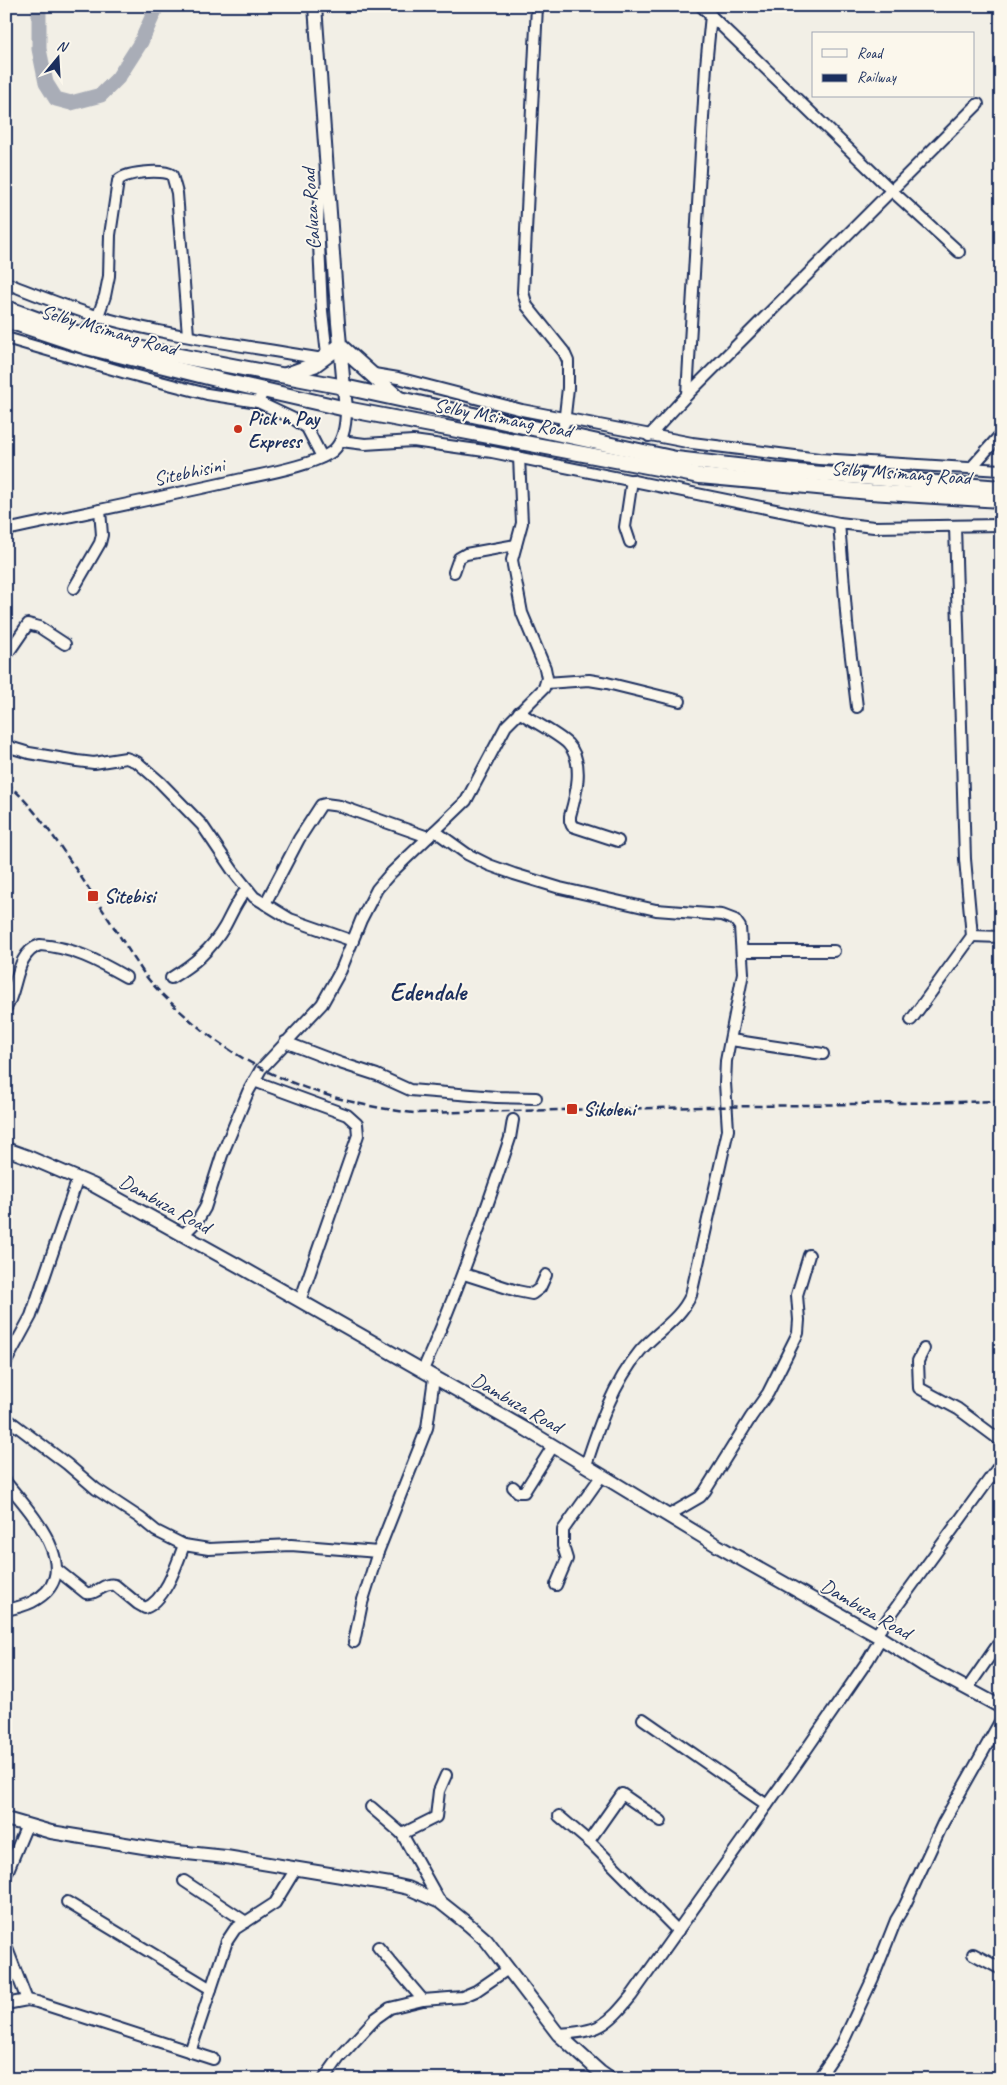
<svg xmlns="http://www.w3.org/2000/svg" width="1007" height="2085" font-family="Caveat,sans-serif">
  <rect width="100%" height="100%" fill="#f2efe6"/>
  <filter id="ink" filterUnits="userSpaceOnUse"><feTurbulence type="fractalNoise" baseFrequency=".02" numOctaves="2"/><feDisplacementMap in="SourceGraphic" scale="10" xChannelSelector="R" yChannelSelector="G"/><feConvolveMatrix kernelMatrix="1 2 1 2 8 2 1 2 1" color-interpolation-filters="sRGB"/></filter>
  <g filter="url(#ink)">
    <g fill="none" stroke-linecap="round" stroke-linejoin="round">
      <!-- river -->
      <polyline stroke="#a9adb7" stroke-width="15" points="39,6 39,49 46,83 56,99 71,103 101,95 118,78 141,42 157,6"/>
      <!-- minor casing -->
      <g stroke="#1b2f5e" stroke-width="14">
        <g id="minor">
          <polyline points="537,6 523,292 527,306 564,352 568,361 568,388 564,424"/>
          <polyline points="701,6 891,190 959,252"/>
          <path d="M6 283C37 295 68 308 100 317 172 337 248 346 322 359"/>
          <path d="M83 334 98 316 105 296 109 276 110 235 118 181C123 172 163 169 172 175L177 193 188 335"/>
          <polyline points="6,338 126,373 207,394 258,402 264,390"/>
          <polyline points="327,355 322,311 318,221 319,203 328,182"/>
          <polyline points="368,373 398,378 522,410 692,443 819,459 1001,470"/>
          <polyline points="687,395 706,66 711,15"/>
          <polyline points="258,402 294,419 307,428 322,457"/>
          <polyline points="649,436 687,395 978,104"/>
          <polyline points="341,441 365,444 413,441 492,452 839,523 874,527 1001,525"/>
          <polyline points="971,468 1001,434"/>
          <polyline points="839,523 847,624 857,707"/>
          <path d="M6 530C85 513 163 497 242 479 264 474 315 465 333 451 344 441 346 423 346 409"/>
          <polyline points="630,542 625,527 632,480"/>
          <polyline points="454,572 459,558 466,554 516,545"/>
          <polyline points="74,588 100,543 102,535 100,510"/>
          <polyline points="6,656 28,624 39,627 65,644"/>
          <polyline points="546,683 589,680 607,683 680,701"/>
          <path d="M519 712C532 721 558 734 568 744 585 762 576 795 570 816V821L572 826 618 841"/>
          <polyline points="6,746 29,753 77,761 94,763 126,758 137,762 160,782 202,825 233,871 254,897 290,919 353,941"/>
          <path d="M435 831 467 854 489 865 514 874 560 888 656 910 722 915 735 920 740 927 743 973 726 1061 725 1083 728 1130 691 1295C680 1320 657 1331 640 1351 613 1384 599 1425 586 1465"/>
          <polyline points="265,904 299,839 321,805 325,804 340,806 428,837"/>
          <polyline points="972,936 1001,937"/>
          <polyline points="743,951 834,951"/>
          <path d="M171 978C194 964 211 950 225 926 232 913 237 900 247 889"/>
          <path d="M6 1008C18 989 15 953 40 945 72 947 98 961 126 977"/>
          <polyline points="911,1020 972,936 965,859 955,526"/>
          <polyline points="731,1040 823,1054"/>
          <polyline points="285,1042 340,1063 377,1075 410,1090 496,1097 536,1098"/>
          <polyline points="254,1081 347,1115 357,1124 358,1135 300,1301"/>
          <polyline points="183,1235 198,1220 205,1208 222,1155 248,1092 261,1069 322,1004 341,970 361,920 377,889 390,874 466,801 506,726 544,688 547,678 545,668 522,613 512,560 522,523 519,457"/>
          <polyline points="464,1274 517,1291 532,1294 540,1288 546,1275"/>
          <polyline points="924,1349 918,1361 919,1388 958,1409 1001,1441"/>
          <polyline points="6,1362 31,1316 78,1178"/>
          <path d="M423 1370C457 1294 484 1217 510 1138L513 1120"/>
          <polyline points="6,1418 67,1464 96,1489 140,1518 156,1531 184,1545 209,1549 291,1545 378,1552"/>
          <path d="M6 1482C29 1511 89 1573 32 1602 24 1606 15 1608 6 1610"/>
          <polyline points="513,1487 518,1492 524,1492 553,1446"/>
          <polyline points="669,1515 700,1497 705,1491 751,1417 768,1393 798,1333 799,1320 797,1295 809,1255"/>
          <path d="M56 1569 86 1593C98 1595 103 1582 115 1585L138 1604 145 1608C165 1601 177 1564 184 1545"/>
          <polyline points="556,1585 567,1559 563,1546 563,1530 602,1475"/>
          <polyline points="876,1635 1001,1463"/>
          <polyline points="354,1642 362,1603 378,1552 427,1428 434,1378"/>
          <polyline points="967,1689 1001,1640"/>
          <polyline points="643,1719 767,1805"/>
          <polyline points="371,1807 402,1834 440,1902"/>
          <polyline points="559,1816 593,1845 678,1931"/>
          <polyline points="402,1834 436,1817 439,1791 446,1775"/>
          <polyline points="589,1841 622,1794 661,1821"/>
          <polyline points="6,1875 27,1825"/>
          <polyline points="184,1881 246,1922"/>
          <polyline points="67,1902 211,1989"/>
          <polyline points="6,1946 27,2000"/>
          <polyline points="378,1947 423,2000"/>
          <polyline points="973,1954 1001,1969"/>
          <polyline points="6,2004 27,2000 37,2002 213,2059"/>
          <path d="M558 2034C599 2032 607 2026 632 1995L797 1763 868 1660 881 1638"/>
          <polyline points="190,2052 227,1941 235,1929 275,1903 295,1870"/>
          <polyline points="324,2079 339,2058 376,2018 390,2008 423,2000 462,1997 476,1991 508,1969"/>
          <polyline points="818,2079 842,2044 873,1978 896,1920 905,1905 943,1823 1001,1720"/>
        </g>
      </g>
      <!-- tertiary casing -->
      <g stroke="#1b2f5e" stroke-width="16">
        <g id="tertiary">
          <polyline points="315,6 338,323 346,409"/>
          <polyline points="6,1149 28,1157 93,1185 239,1266 527,1430 718,1546 876,1635 925,1666 1001,1707"/>
          <polyline points="6,1819 51,1832 168,1851 226,1857 390,1884 408,1888 440,1902 469,1925 486,1940 558,2034 600,2072 610,2079"/>
        </g>
      </g>
      <!-- secondary casing -->
      <g stroke="#1b2f5e" stroke-width="18">
        <g id="secondary">
          <polyline points="6,308 69,331 116,344 344,387 676,459 772,470 1001,488"/>
          <polyline points="6,320 87,347 224,381 346,409 700,476 870,492 1001,500"/>
          <polyline points="286,375 314,365 340,346 398,398"/>
        </g>
      </g>
      <!-- minor -->
      <use href="#minor" stroke="#fbf7ec" stroke-width="10"/>
      <!-- tertiary -->
      <use href="#tertiary" stroke="#fbf7ec" stroke-width="12"/>
      <!-- secondary -->
      <use href="#secondary" stroke="#fbf7ec" stroke-width="14"/>
      <!-- rail -->
      <path stroke="#1b2f5e" stroke-width="2.5" stroke-dasharray="8 4" stroke-linecap="butt" d="M6 782C34 807 54 837 75 868 98 902 120 937 143 972 155 989 172 1004 188 1018 252 1075 330 1103 414 1113L1001 1101"/>
    </g>
  </g>
  <!-- markers -->
  <g fill="#c8321e" stroke="#fbf7ec" stroke-width="2">
    <circle cx="238" cy="429" r="5"/>
    <rect x="87" y="890" width="12" height="12" rx="2.5"/>
    <rect x="566" y="1103" width="12" height="12" rx="2.5"/>
  </g>
  <g text-anchor="middle" dominant-baseline="central" stroke-width="4" stroke-linejoin="round" paint-order="stroke">
    <!-- street labels -->
    <g font-size="20" fill="#1b2f5e" stroke="#fbf7ec">
      <text transform="translate(311 209) rotate(-94)">Caluza Road</text>
      <text transform="translate(109 330) rotate(16)">Selby Msimang Road</text>
      <text transform="translate(503 418) rotate(11)">Selby Msimang Road</text>
      <text transform="translate(189 472) rotate(-12)">Sitebhisini</text>
      <text transform="translate(901 473) rotate(4)">Selby Msimang Road</text>
      <text transform="translate(165 1204) rotate(29)">Dambuza Road</text>
      <text transform="translate(517 1403) rotate(30)">Dambuza Road</text>
      <text transform="translate(866 1609) rotate(30)">Dambuza Road</text>
    </g>
    <!-- poi labels -->
    <g font-size="20" font-weight="bold" fill="#1b2f5e" stroke="#fbf7ec" text-anchor="start">
      <text x="248" y="418">Pick n Pay<tspan x="248" dy="23">Express</tspan></text>
      <text x="104" y="896">Sitebisi</text>
      <text x="583" y="1109">Sikoleni</text>
    </g>
    <!-- district labels -->
    <g font-size="25" font-weight="bold" fill="#1b2f5e" stroke="#fbf7ec">
      <text x="428" y="992">Edendale</text>
    </g>
  </g>
  <!-- margin -->
  <rect width="1007" height="2085" fill="none" stroke="#fbf7ec" stroke-width="25"/>
  <rect x="12" y="12" width="982" height="2060" fill="none" stroke="#1b2f5e" stroke-width="2" filter="url(#ink)"/>
  <!-- legend -->
  <rect x="812" y="32" width="162" height="65" fill="#fbf7ec" stroke="#a1a7b3"/>
  <rect x="822" y="49" width="25" height="8" fill="#fbf7ec" stroke="#a1a7b3"/>
  <text x="857" y="58" font-size="15" fill="#1b2f5e">Road</text>
  <rect x="822" y="74" width="25" height="8" fill="#1b2f5e" stroke="#a1a7b3"/>
  <text x="857" y="82" font-size="15" fill="#1b2f5e">Railway</text>
  <!-- north arrow -->
  <g transform="translate(58 58) rotate(18)" stroke="#fbf7ec" stroke-width="4" paint-order="stroke">
  <path d="M0-4L9 19L0 12L-9 19Z" fill="#1b2f5e"/>
  <text y="-8" font-size="14" font-weight="bold" text-anchor="middle" fill="#1b2f5e">N</text>
  </g>
</svg>
